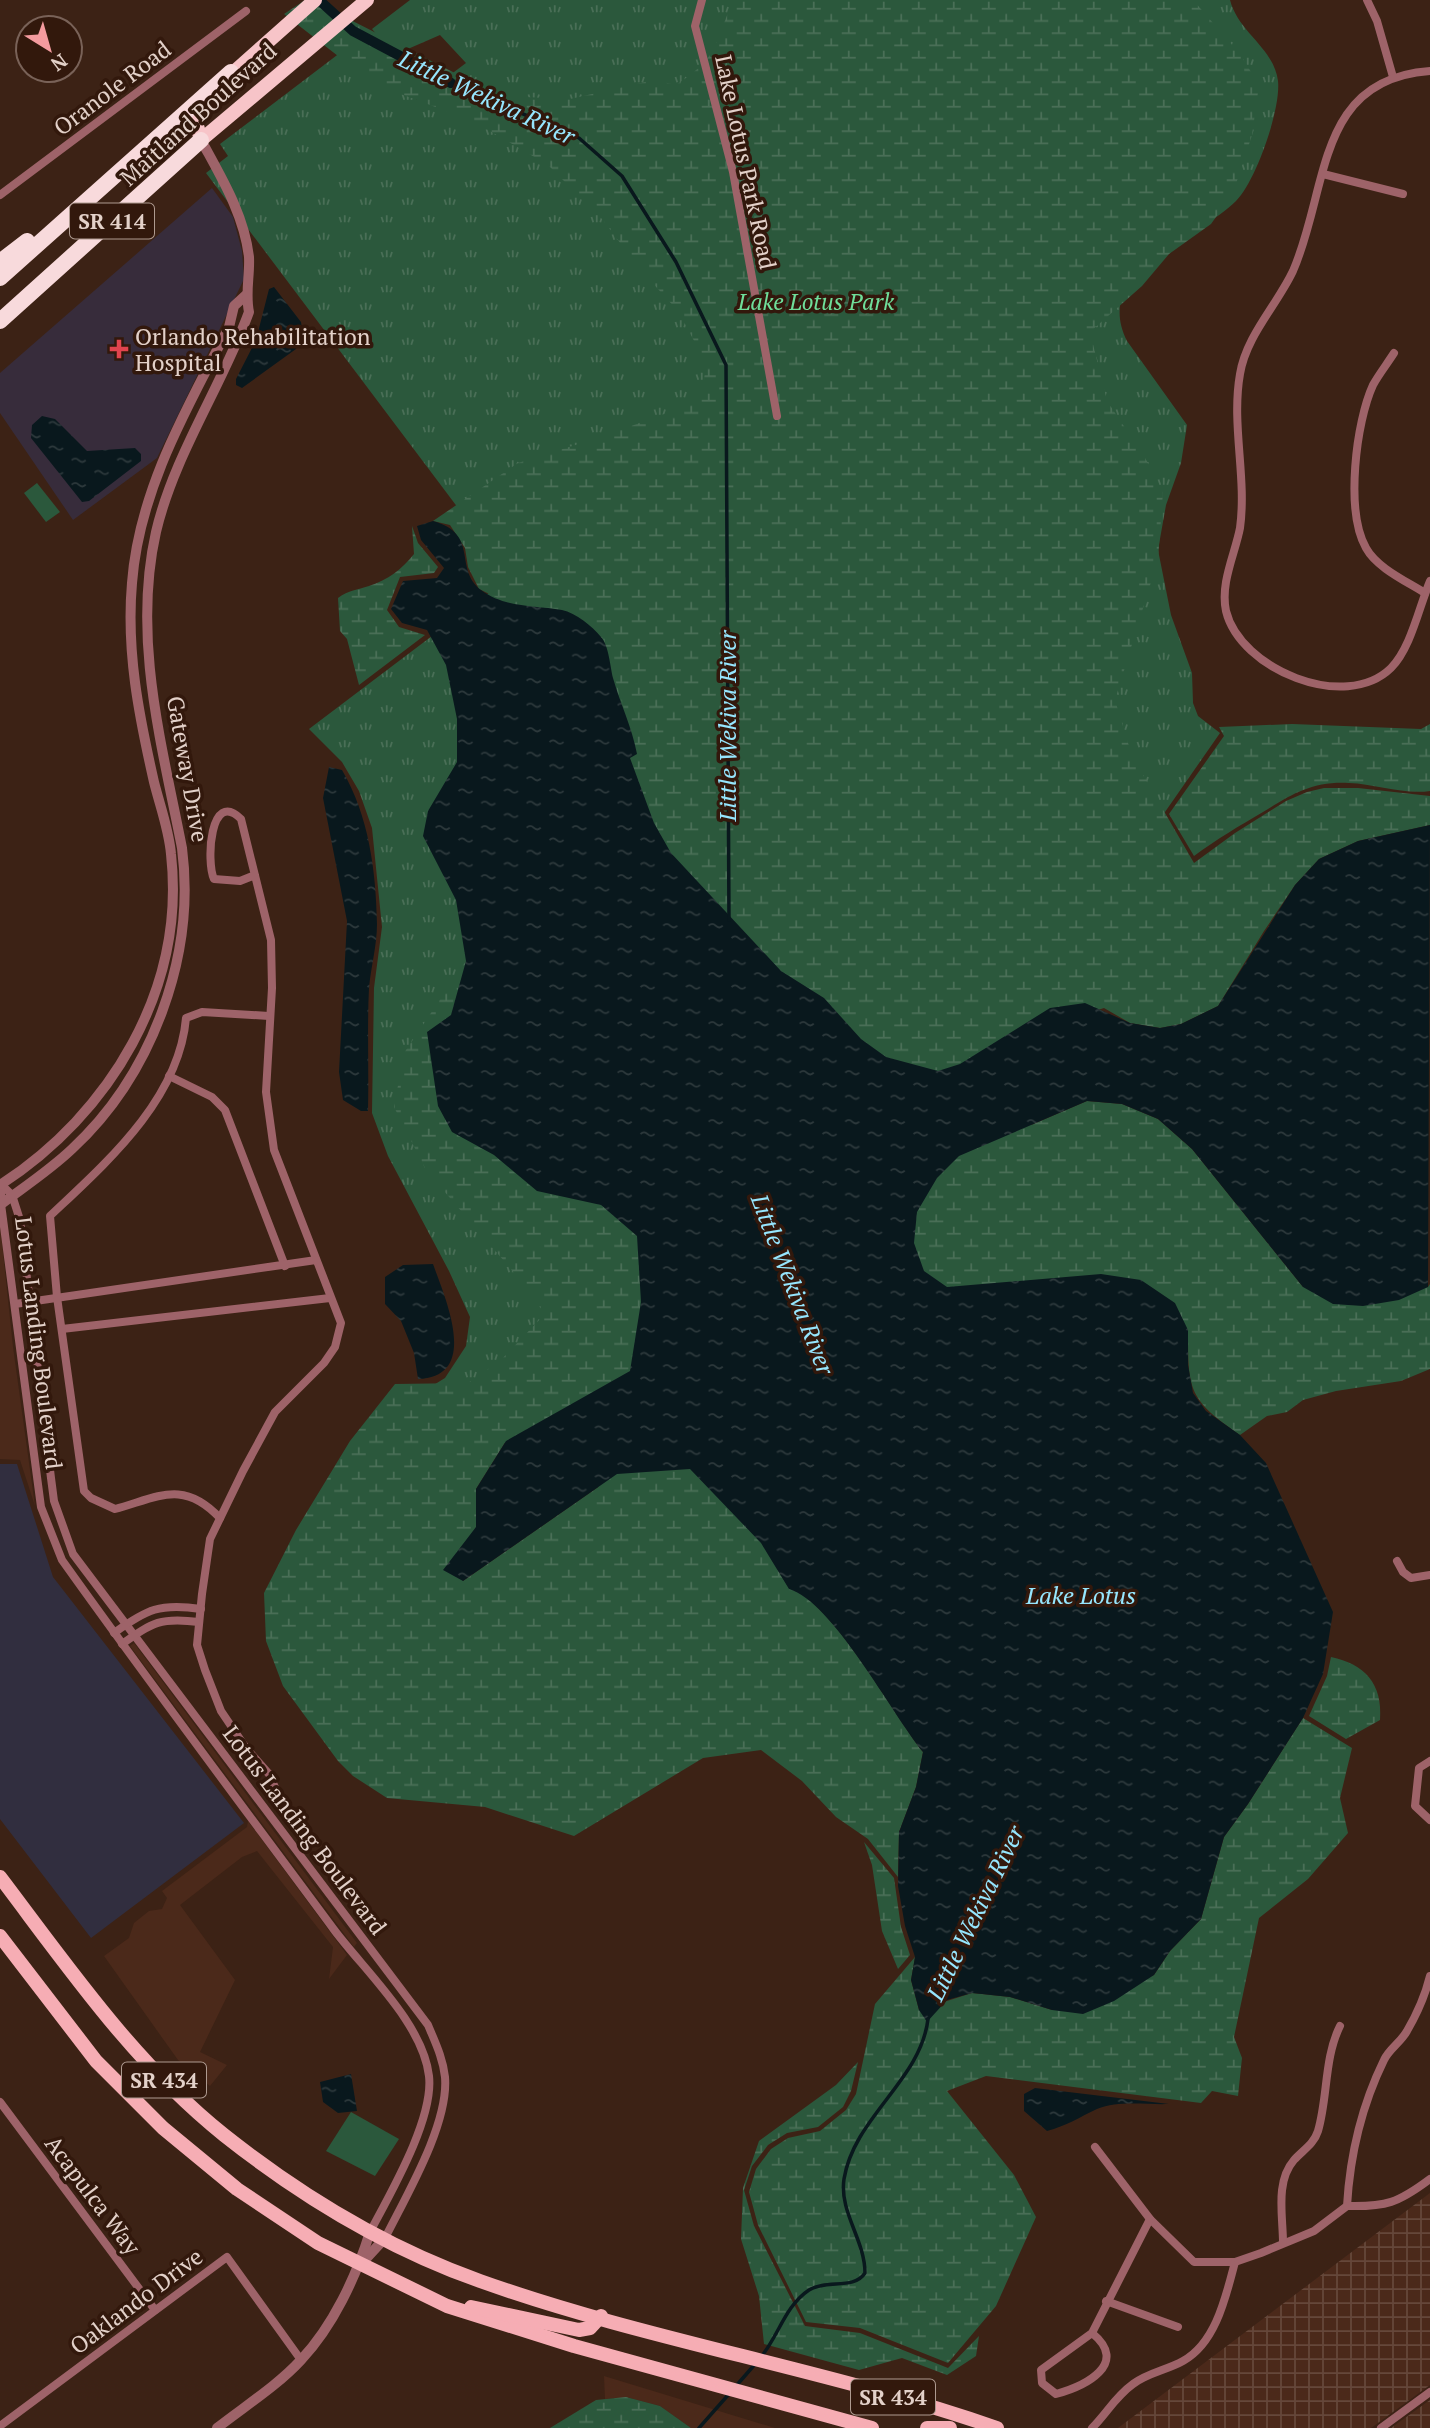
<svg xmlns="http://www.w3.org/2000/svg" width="1430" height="2428" font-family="'PT Serif',serif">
  <defs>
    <pattern id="industrial-grid" width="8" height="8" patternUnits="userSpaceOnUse" patternTransform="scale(1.75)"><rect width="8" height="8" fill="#4b291a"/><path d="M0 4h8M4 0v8" fill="none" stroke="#65473a"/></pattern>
    <pattern id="grass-tufts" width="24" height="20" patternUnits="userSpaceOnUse" patternTransform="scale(1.75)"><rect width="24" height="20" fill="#2b583c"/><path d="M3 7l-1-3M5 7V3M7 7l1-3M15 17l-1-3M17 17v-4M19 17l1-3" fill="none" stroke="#4a6f57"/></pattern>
    <pattern id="wetland-marsh" width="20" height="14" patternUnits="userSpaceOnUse" patternTransform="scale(1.75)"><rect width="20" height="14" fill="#2b583c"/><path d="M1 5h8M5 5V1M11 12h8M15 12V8" fill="none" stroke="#4a6f57"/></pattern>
    <pattern id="water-ripples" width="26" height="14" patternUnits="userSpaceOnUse" patternTransform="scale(1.75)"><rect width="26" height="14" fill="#09181d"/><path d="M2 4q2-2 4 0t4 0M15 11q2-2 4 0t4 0" fill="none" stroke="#2d393c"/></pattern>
  </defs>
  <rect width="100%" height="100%" fill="#3c2215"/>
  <!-- built -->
  <g fill="#4b291a">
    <polygon points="0,1224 13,1347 35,1506 20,1460 0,1459"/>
    <polygon points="134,1643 357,1943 354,1947 130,1646"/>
    <polygon points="248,1821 347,1955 329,1979 333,1947 257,1851 242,1857 180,1905 235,1980 200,2052 227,2065 210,2086 178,2060 104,1956 129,1938 134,1923 149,1911 162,1909 167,1898 162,1891 247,1827"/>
    <polygon points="604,2376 775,2428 691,2428 660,2406 626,2397 605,2399"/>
  </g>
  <!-- industrial -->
  <g fill="url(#industrial-grid)">
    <polygon points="1430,2193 1430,2385 1371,2428 1118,2428"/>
    <polygon points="1430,2400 1430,2428 1391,2428"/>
  </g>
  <!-- education -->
  <polygon fill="#312e3f" points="0,1464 17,1464 53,1577 244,1823 91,1938 0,1819"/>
  <!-- medical -->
  <polygon fill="#372c3b" points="212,188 233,217 242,251 244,279 157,458 73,520 0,413 0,373"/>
  <!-- grass -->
  <path fill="url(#grass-tufts)" d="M410 0H1230C1238 32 1274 48 1278 81 1281 109 1256 181 1236 201 1196 241 1091 268 1127 341L1187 425 1181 463 1166 505 1158 550 1171 615 1192 673 1193 703 1198 716 1220 733 1025 1013 1065 1707 411 1399 445 1378 466 1346 470 1317 449 1271 388 1156 372 1113 374 988 382 927 372 828 359 791 342 762 309 729 510 577 206 173 228 156 220 144 353 43 417 100 466 63 440 35 394 55 372 29Z"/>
  <!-- wetland -->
  <g fill="url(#wetland-marsh)">
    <path d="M305 0H319L335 12 500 96 570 99 654 80 676 85C723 54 712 45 734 0H1193L1240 54 1259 85 1252 135 1233 193 1211 224 1169 254 1142 286 1090 332 1107 401 1144 456 1163 492 1158 559 1115 700 1132 756 1194 863 1235 833 1286 801 1307 792 1324 788H1358L1430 796V825L1358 841 1319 859 1295 885 1264 931 1218 1006 1181 1024 1160 1028 1130 1023 1104 1008 996 1042 948 1070H928L886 1057 861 1039 824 998 781 971 686 871 671 853 654 823 630 758 637 753 603 638 578 616 566 611 512 605 479 589 468 567 465 548 450 525 433 521 518 463 601 437 678 409 703 389 706 363 678 311 638 267 603 220 548 165 473 121 374 84 284 14Z"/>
    <path d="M412 526 418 543 438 567 434 573 400 577 387 610 399 627 425 635 359 685 347 639 340 631 338 598C349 590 357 590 369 586 388 580 402 569 414 554Z"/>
    <path d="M1292 724 1421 729 1430 724V791C1405 795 1375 784 1349 783 1313 781 1292 794 1263 812 1239 826 1217 839 1194 856L1169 814 1224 736 1219 727Z"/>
    <path d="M466 961 451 1015 427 1032 432 1065 452 1132 494 1155 536 1191 601 1205 637 1236 641 1302 630 1372 506 1441 476 1489V1527L463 1581 617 1474 690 1469 761 1543 789 1588C832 1601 892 1713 923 1752L916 1787 899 1832 898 1877 868 1839 836 1817 802 1781 761 1750 703 1758 574 1836 485 1807 387 1798 353 1776 338 1761 283 1686 266 1641 264 1593 296 1530 350 1441 395 1384 468 1383 501 1360 544 1315 534 1296 426 1170 394 1107 404 1053Z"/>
    <path d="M1087 1101 1122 1104 1158 1119 1192 1149 1303 1287H1428L1430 1284V1369L1401 1381 1336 1391 1303 1400 1287 1412 1267 1416 1240 1435C1189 1399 1188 1392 1188 1330L994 1284 947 1287 924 1271 914 1243 917 1212 937 1178 959 1156Z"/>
    <path d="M1331 1657C1364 1664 1383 1683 1380 1720L1346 1739 1309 1716 1327 1676Z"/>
    <polygon points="1303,1718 1352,1748 1340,1798 1348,1833 1308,1879 1259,1918 1234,2037 1242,2058 1238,2096 1212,2091 1201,2103 986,2076 947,2091 1014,2175 1036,2217 996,2306 948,2363 860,2328 806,2322 758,2225 749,2192 756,2169 771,2149 788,2138 820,2131 846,2110 856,2094 875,2004 915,1957 911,1980 919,2010 972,1993 1010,1997 1052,2010 1154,1975 1170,1951 1201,1919 1224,1837 1248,1804"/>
    <polygon points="864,1842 894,1878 901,1927 910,1955 898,1969 882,1931 872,1865"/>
    <polygon points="858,2062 851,2091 843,2107 818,2127 787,2133 768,2145 752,2166 744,2190 754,2226 805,2326 860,2333 948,2368 979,2336 976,2356 947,2375 902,2358 859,2370 764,2344 759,2296 741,2239 743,2188 759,2141 836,2085"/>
    <polygon points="626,2397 660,2406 691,2428 550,2428 596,2400"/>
  </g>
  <!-- garden -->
  <g fill="#2b583c">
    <polygon points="37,483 60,512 46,522 24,493"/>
    <polygon points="351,2112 399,2139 375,2176 326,2151"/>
  </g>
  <!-- water -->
  <g fill="url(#water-ripples)">
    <polygon points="274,287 301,322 303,335 296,349 242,388 236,385 236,379 256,340 269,289"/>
    <polygon points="42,416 55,419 87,451 135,448 141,454 141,461 89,501 82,502 31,438 32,425"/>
    <path d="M433 521C480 534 453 568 481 590 505 608 534 605 562 610 576 613 592 626 601 637 609 646 610 666 613 678 620 703 632 727 637 754L630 758 654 823 671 853 781 971 824 998 861 1039 886 1057 938 1071 960 1064 1050 1008 1085 1003 1130 1023 1160 1028 1181 1024 1218 1006 1295 885 1319 859 1358 841 1430 825 1428 1287 1399 1300 1363 1306 1333 1304 1303 1287 1192 1149 1158 1119 1122 1104 1087 1101 959 1156 937 1178 917 1212 914 1243 924 1271 947 1287 1101 1274 1141 1280 1175 1303 1188 1330V1365L1193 1393 1206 1411 1240 1435 1266 1463 1333 1612 1323 1674 1303 1718 1248 1804 1224 1837 1201 1919 1170 1951 1154 1975 1114 2001 1083 2014 1052 2010 1010 1997 972 1993 947 2000 927 2022 919 2010 911 1980 915 1957 905 1926 898 1886 899 1832 916 1787 923 1752C892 1714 832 1601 789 1589L761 1543 690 1469 617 1474 463 1581 443 1570 476 1527V1489L506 1441 630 1371 641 1302 637 1236 601 1205 537 1191 494 1155 452 1132 438 1106 427 1032 451 1015 466 961 456 900 423 836 428 811 457 762V719L446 665 427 630 402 623 391 609 403 581 437 578 444 568 421 540 417 526Z"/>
    <path d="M329 767 342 770C369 816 376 871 377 924 377 945 371 967 369 988 367 1029 369 1070 368 1111H361L343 1100 339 1072 347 921 323 798Z"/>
    <path d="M433 1264C445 1298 481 1377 418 1379L414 1353 401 1321 385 1304V1277L403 1265Z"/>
    <polygon points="351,2074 357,2111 338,2113 323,2102 320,2082"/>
    <path d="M1035 2088 1169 2104C1146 2105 1119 2100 1097 2109 1080 2117 1066 2126 1047 2131L1024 2111V2094Z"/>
  </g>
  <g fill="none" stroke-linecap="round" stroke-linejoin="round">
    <!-- stream -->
    <g stroke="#09181d" stroke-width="3.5">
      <polyline points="451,83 579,138 622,176 676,262 726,365 729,920"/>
      <path d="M761 2357C779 2335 785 2306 809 2290 827 2279 854 2290 865 2273 865 2240 839 2212 844 2179 854 2117 921 2080 928 2019"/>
      <polyline points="736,2386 756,2363"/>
      <polyline points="699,2428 729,2394"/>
    </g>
    <!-- canal -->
    <polyline stroke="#09181d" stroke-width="10" points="319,0 353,31 451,83"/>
    <!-- minor -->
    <g stroke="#9e6369" stroke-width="8">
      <polyline points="702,0 695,26 733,172 777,416"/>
      <polyline points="1367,0 1377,21 1393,77"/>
      <path d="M1430 71C1315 79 1329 189 1293 271 1277 305 1246 336 1240 374 1231 425 1247 477 1240 528 1235 554 1220 583 1226 611 1240 669 1345 713 1391 668 1411 648 1419 607 1430 581"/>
      <polyline points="1323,174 1403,194"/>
      <polyline points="0,195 246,11"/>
      <path d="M1394 353C1387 364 1379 374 1373 385 1356 422 1345 511 1366 548 1377 568 1406 581 1425 593"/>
      <path d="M255 875 240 881 214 879C206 862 210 788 241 819L271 940 272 988 266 1092 274 1150 341 1323 335 1347 324 1363 275 1412 243 1471 210 1539 202 1594 197 1645 205 1670 221 1711 246 1748 269 1774 278 1794"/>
      <polyline points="169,1076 212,1097 225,1110 285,1266"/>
      <path d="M1 1184 12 1195 20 1220 51 1478 54 1501 73 1554 428 2025C435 2042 443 2058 445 2077 449 2124 406 2196 385 2238"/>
      <path d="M1 1184V1204L41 1507 62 1560C151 1685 244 1808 335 1931 366 1972 423 2024 429 2076 434 2119 390 2194 370 2232"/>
      <polyline points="15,1304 316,1260"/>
      <polyline points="62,1329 330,1298"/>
      <path d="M220 1518C183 1479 159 1497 115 1509L91 1498 84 1491 57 1297 50 1216C106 1163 179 1100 186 1018L202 1012 269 1016"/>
      <polyline points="1397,1561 1403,1572 1411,1578 1430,1575"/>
      <path d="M114 1633C147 1609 160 1603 201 1609"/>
      <path d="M122 1644C153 1622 161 1617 199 1622"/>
      <polyline points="1430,1761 1419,1768 1415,1806 1430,1820"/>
      <polyline points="0,2102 155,2310"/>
      <path d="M1095 2147 1150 2219 1194 2262H1235L1261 2253 1314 2231 1347 2206C1350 2155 1361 2107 1384 2060 1389 2049 1401 2042 1407 2031 1417 2014 1425 1996 1430 1976"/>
      <path d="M1347 2206C1386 2207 1398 2203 1430 2179"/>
      <path d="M1283 2243C1283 2216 1275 2182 1294 2160 1303 2150 1314 2144 1318 2131 1328 2097 1324 2058 1340 2026"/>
      <polyline points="1106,2301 1178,2327"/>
      <path d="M1092 2333C1130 2364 1085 2386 1056 2394L1042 2383 1041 2370 1092 2333 1150 2219"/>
      <polyline points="0,2426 227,2257 301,2360"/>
      <path d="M1092 2428C1107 2413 1115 2397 1133 2384 1147 2373 1167 2370 1183 2361 1216 2343 1226 2296 1235 2262"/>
      <polyline points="1381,2428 1430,2392"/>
    </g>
    <!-- tertiary -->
    <g stroke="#9e6369" stroke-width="10">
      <path d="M0 1185C110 1114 186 989 171 854 169 830 160 806 154 782 139 716 126 651 132 583 139 490 187 408 229 327L234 306 246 295"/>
      <path d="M0 1205C24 1187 50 1170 72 1149 152 1075 196 956 182 848 162 745 132 638 156 532 174 455 222 386 249 312 245 293 250 276 249 257 244 214 221 177 201 140"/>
      <polyline points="362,2263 385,2238"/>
      <path d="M217 2428C245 2406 277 2386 301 2360 333 2326 356 2277 370 2232"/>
    </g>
    <!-- primary -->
    <g stroke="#f6adb4" stroke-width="14">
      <path d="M0 1877C69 1968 134 2063 224 2135 301 2196 387 2248 480 2281 648 2341 828 2369 997 2428"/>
      <polyline points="0,1936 96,2061 163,2128 237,2189 318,2243 447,2306 574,2346 872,2428"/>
      <polyline points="471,2307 579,2330 590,2328 601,2316"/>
      <polyline points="927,2428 950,2428"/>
    </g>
    <!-- trunk -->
    <g stroke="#f7c4c8" stroke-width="14">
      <polyline points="225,80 315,0"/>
      <polyline points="212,96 196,122 201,140 367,0"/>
    </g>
    <!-- motorway -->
    <g stroke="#f8dadc" stroke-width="16">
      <polyline points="0,262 27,241"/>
      <polyline points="0,278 231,72"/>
      <polyline points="0,321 201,140"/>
    </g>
  </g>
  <!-- markers -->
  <path fill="#e0444e" stroke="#32180c" stroke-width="2.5" d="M115.5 338.5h7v7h7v7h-7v7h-7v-7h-7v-7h7z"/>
  <g text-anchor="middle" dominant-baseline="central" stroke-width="7" stroke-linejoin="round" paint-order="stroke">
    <!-- shield labels -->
    <g fill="#32180c" stroke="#ae9a90" stroke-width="2">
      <rect x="70" y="203.5" width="84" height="35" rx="5"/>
      <rect x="122" y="2062.5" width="84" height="35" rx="5"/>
      <rect x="851" y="2379.5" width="84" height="35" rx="5"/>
    </g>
    <g font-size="21" font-weight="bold" fill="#e3d1c9">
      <text x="112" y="221">SR 414</text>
      <text x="164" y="2080">SR 434</text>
      <text x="893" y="2397">SR 434</text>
    </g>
    <!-- street labels -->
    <g font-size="23" fill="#e3d1c9" stroke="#32180c">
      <text transform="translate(112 88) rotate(-37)">Oranole Road</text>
      <text transform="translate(198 114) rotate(-42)">Maitland Boulevard</text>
      <text transform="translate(746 162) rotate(78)">Lake Lotus Park Road</text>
      <text transform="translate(188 769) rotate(80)">Gateway Drive</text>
      <text transform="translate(39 1343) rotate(83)">Lotus Landing Boulevard</text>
      <text transform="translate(305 1830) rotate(53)">Lotus Landing Boulevard</text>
      <text transform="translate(93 2195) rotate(53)">Acapulca Way</text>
      <text transform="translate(136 2301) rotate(-37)">Oaklando Drive</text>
    </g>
    <!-- park labels -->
    <g font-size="23" font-style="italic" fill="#6fde9a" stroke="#32180c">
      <text x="816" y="301">Lake Lotus Park</text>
    </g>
    <!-- poi labels -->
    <g font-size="23" fill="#e3d1c9" stroke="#32180c" text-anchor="start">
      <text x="135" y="336">Orlando Rehabilitation<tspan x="135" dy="26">Hospital</tspan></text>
    </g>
    <!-- water labels -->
    <g font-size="24" font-style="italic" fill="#96e6fe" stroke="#32180c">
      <text transform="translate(487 97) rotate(25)">Little Wekiva River</text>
      <text transform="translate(727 726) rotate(-90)">Little Wekiva River</text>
      <text transform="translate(793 1284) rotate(69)">Little Wekiva River</text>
      <text x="1081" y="1595">Lake Lotus</text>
      <text transform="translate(975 1913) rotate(-64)">Little Wekiva River</text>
    </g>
  </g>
  <!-- north arrow -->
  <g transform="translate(49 49) rotate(143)"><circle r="33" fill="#32180c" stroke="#796258" stroke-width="2"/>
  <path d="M0-5L12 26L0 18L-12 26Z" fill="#f49b9f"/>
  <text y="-10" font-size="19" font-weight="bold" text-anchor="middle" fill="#e3d1c9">N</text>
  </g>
</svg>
